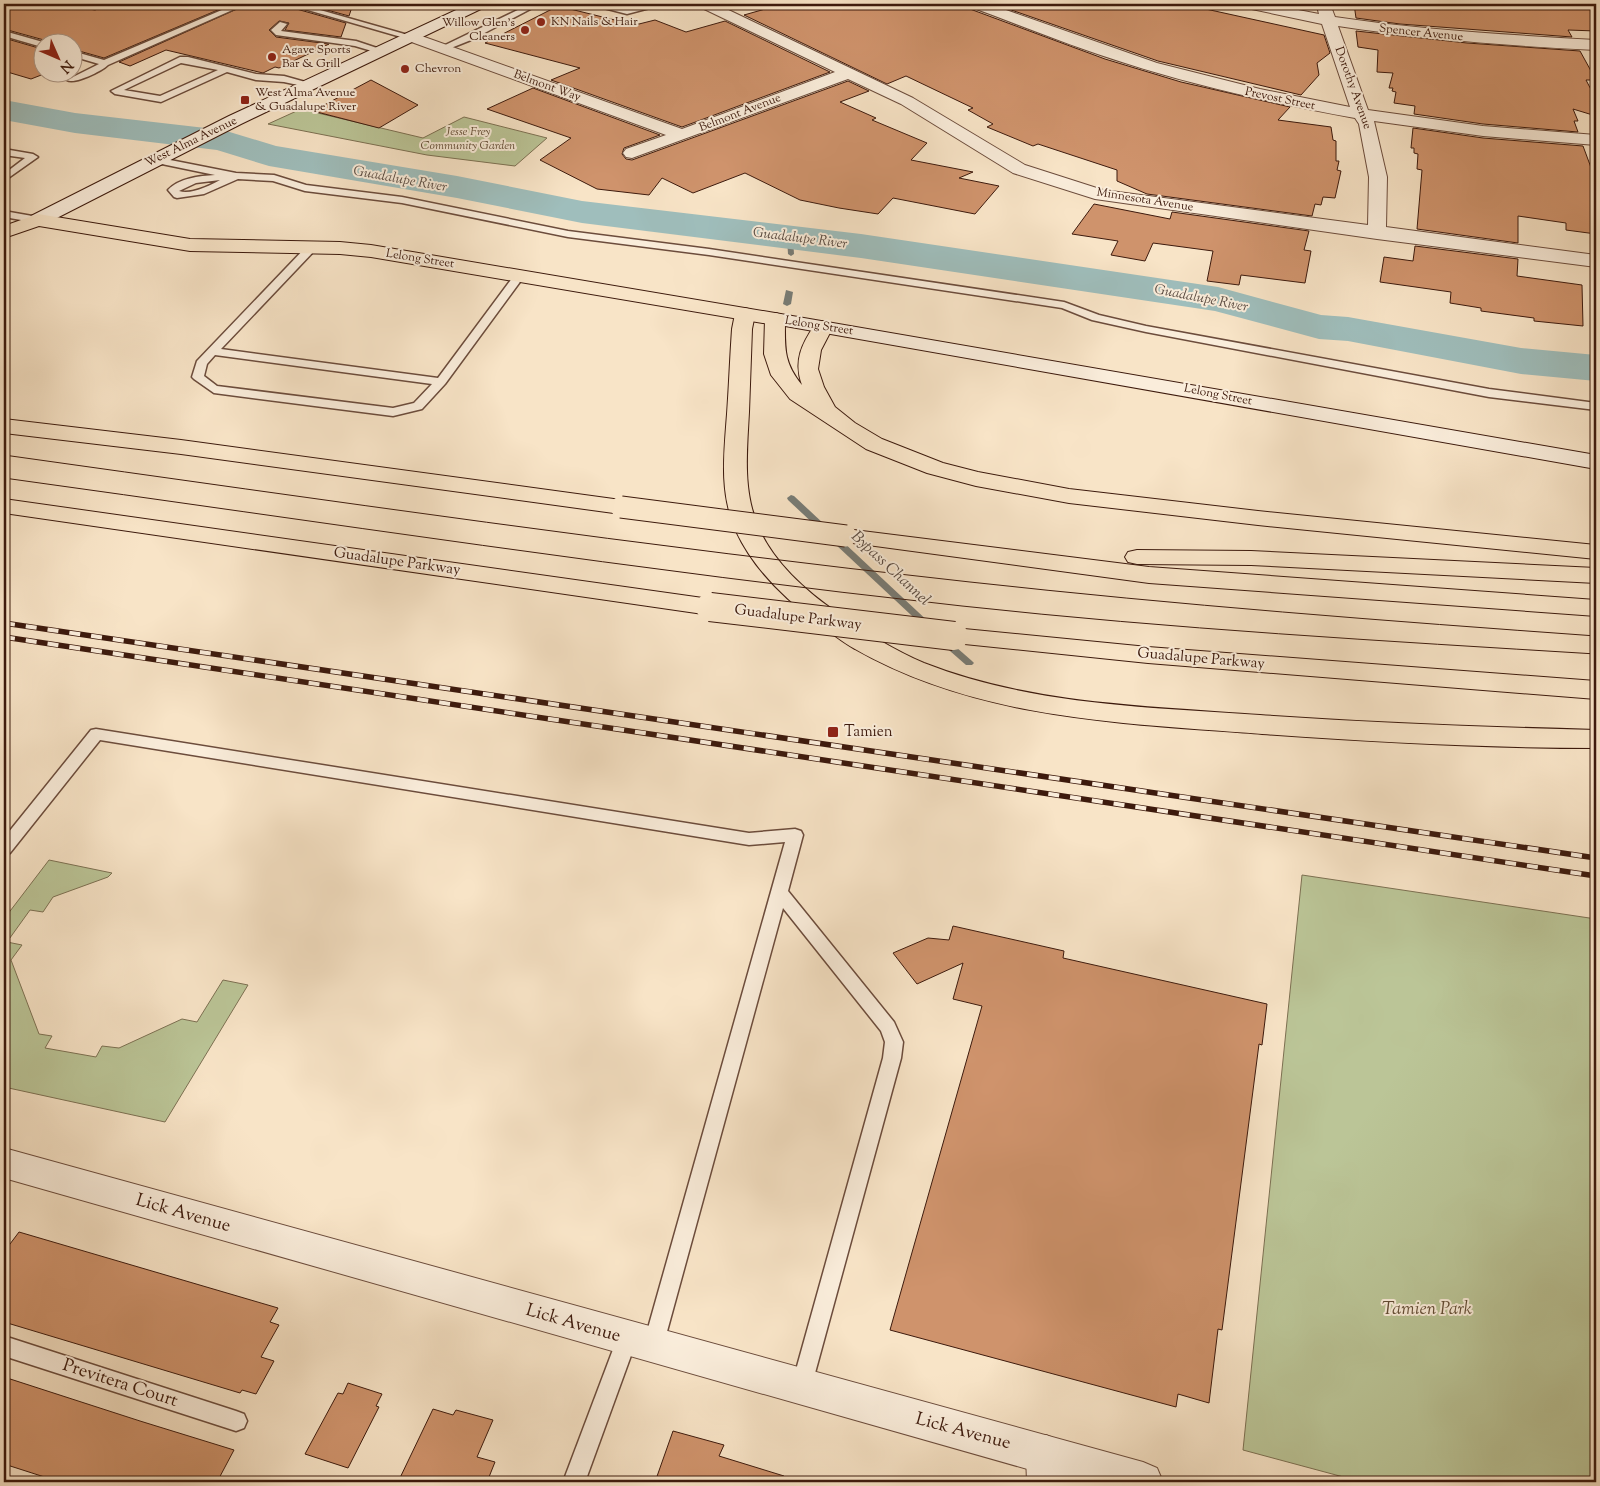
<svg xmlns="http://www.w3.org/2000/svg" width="1600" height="1486" font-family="'Sorts Mill Goudy',serif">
  <rect width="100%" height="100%" fill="#f8e4c7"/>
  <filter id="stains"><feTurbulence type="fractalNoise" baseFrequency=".004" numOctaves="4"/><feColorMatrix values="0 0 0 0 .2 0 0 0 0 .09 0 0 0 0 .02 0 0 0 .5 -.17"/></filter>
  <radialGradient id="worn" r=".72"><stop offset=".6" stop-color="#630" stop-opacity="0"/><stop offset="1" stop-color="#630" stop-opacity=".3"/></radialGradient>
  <!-- green -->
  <g fill="#bbc597" stroke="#7c7052">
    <polygon points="301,109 423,138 464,117 547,138 515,166 427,155 268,124"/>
    <polygon points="49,860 112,873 108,877 53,897 43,912 30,910 7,942 22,945 11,960 39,1034 52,1036 45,1048 96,1057 102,1046 119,1048 182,1019 197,1022 223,980 248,985 165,1122 4,1087 4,919"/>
    <polygon points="1302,875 1596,919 1596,1482 1362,1482 1243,1450"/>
  </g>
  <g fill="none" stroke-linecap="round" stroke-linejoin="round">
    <!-- stream -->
    <g fill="#787c76" fill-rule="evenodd">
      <polygon points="790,235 793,237 794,254 791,256 788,254 787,237"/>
      <polygon points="786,290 793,292 791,304 787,306 783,304"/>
      <polygon points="791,495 794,496 932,625 934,627 932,629 926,629 788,500 787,498"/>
      <polygon points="945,639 948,640 972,661 974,663 972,665 966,665 942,644 940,642"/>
    </g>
    <!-- river -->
    <polygon fill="#9fbebc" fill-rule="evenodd" points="4,100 75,113 223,130 276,146 457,176 582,201 861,234 1218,287 1321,315 1348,317 1521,348 1596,355 1596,381 1521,374 1348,341 1319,339 1215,311 861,258 582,223 457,198 269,166 217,150 75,133 4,120"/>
  </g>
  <!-- building -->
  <g fill="#cf936c" stroke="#3d1a0d">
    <polygon points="4,4 60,4 95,10 111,4 130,4 145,8 155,4 232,4 104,58 72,49 72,42 45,42 44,40 4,29"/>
    <polygon points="248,4 285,4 286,6 346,23 341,37 285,30 289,23 279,21 269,30 276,37 329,44 279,68 275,67 263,73 166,50 130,66 119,62"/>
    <polygon points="305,4 353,4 349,16"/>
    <polygon points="783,4 967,4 970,9 1105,59 1181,82 1290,107 1278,120 1331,127 1333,140 1336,141 1336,161 1339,161 1337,170 1341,171 1335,198 1323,197 1321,205 1315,204 1312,216 1147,194 1117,181 1117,170 1038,144 1033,146 987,127 993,124 968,110 973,108 906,76 887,84 744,15"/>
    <polygon points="994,4 1183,4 1324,35 1330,53 1317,63 1319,75 1301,95 1158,61"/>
    <polygon points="1354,4 1596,4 1596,31 1568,30 1572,37 1400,24 1356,18"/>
    <polygon points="558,6 635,25 655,20 686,32 725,21 830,72 682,127 551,80 580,68 485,43"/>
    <polygon points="1356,31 1467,43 1580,51 1596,80 1586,80 1596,99 1596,116 1573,109 1578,121 1574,121 1578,132 1483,124 1414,114 1415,106 1394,103 1396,92 1392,91 1393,88 1389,88 1393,73 1377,72 1378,50 1358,47"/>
    <polygon points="4,38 42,49 42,72 49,72 31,79 4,71"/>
    <polygon points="371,80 418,105 379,128 313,111"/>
    <polygon points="848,81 869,91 840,102 876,118 872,120 927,143 911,160 973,172 959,178 999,186 975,214 893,198 878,214 839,208 800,200 745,173 693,193 662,178 649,195 597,189 540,160 571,138 487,109 533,88 660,135 624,148 622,154 626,159 632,160"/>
    <polygon points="1413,128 1483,138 1583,146 1596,181 1596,234 1566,230 1566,223 1518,216 1518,243 1417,229 1422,170 1417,169 1418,154 1414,153 1414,148 1411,148"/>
    <polygon points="1094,204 1170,219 1172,212 1309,231 1304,250 1311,251 1305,283 1241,275 1239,285 1207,281 1213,251 1153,243 1145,261 1111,255 1118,241 1072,234"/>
    <polygon points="1415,246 1518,259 1517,276 1582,285 1583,326 1534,321 1534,318 1481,311 1481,308 1450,303 1451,292 1380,282 1384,257 1413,261"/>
    <polygon points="953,926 1064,951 1063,958 1267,1004 1262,1045 1259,1044 1222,1330 1218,1329 1209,1403 1178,1394 1176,1407 890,1330 982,1006 953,999 963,963 917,984 893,953 928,938 949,940"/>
    <polygon points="19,1232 278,1308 270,1322 279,1325 261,1357 274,1361 256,1394 242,1390 240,1393 4,1322 4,1252"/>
    <polygon points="4,1377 140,1421 234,1450 217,1482 60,1482 4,1464"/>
    <polygon points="348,1383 382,1394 376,1406 379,1407 348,1468 305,1454 338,1393 343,1394"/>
    <polygon points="433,1409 453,1415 456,1410 493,1420 477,1457 495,1462 487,1482 398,1482"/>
    <polygon points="673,1431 724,1445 719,1456 784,1476 783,1482 655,1482"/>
  </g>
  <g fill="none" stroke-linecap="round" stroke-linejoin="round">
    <!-- service casing -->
    <g stroke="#6c4c3c" stroke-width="3">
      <g id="service">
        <path d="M236 4H246L108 65C102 71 74 85 67 80L99 64 72 56V51L104 60Z"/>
        <polygon points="287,4 299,4 415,37 408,39"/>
        <polygon points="530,4 540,4 471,40 446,50 439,48"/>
        <polygon points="568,4 604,4 627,10 652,4 665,4 627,14 592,5 583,8"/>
        <polygon points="280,22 287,24 281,31 356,41 386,51 382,54 355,46 276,35 271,30"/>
        <polygon points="4,31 43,42 42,47 4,36"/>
        <path d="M180 57H188L256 74 284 76 316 85 312 88 284 82 256 80 227 72 161 102 115 94 111 91ZM181 63 218 70 160 96 124 90Z"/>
        <polygon points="4,149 33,154 38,157 4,181 4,174 25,158 4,155"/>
        <path d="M155 157 236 173 274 175 306 185 402 197 568 231 709 249 1064 302 1099 315 1146 326 1489 389 1596 403V410L1489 397 1146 332 1092 320 1062 308 709 255 568 237 402 203 305 191 273 181 238 179 204 194 177 198 174 197 168 190C179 178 199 176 215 175L152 162 150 160ZM220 180C209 186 191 195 179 191L196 183Z"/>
        <polygon points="4,211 38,217 43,220 38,223 4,217"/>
        <path d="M312 244 316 245 317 247 316 249 221 349 438 378 516 273H524L525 275 445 384 422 409 393 416 214 393 194 379 192 377 197 361 308 245ZM215 355 432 384 414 403 393 408 217 386 204 376 207 364Z"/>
        <polygon points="96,729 749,833 795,829 801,831 803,835 788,891 894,1022 903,1042 901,1058 809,1395 802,1398 795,1395 791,1388 883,1058 885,1042 881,1031 783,908 663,1346 660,1353 653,1356 646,1353 643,1346 785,842 749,845 100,740 10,853 4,855 4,838 91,730"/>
        <polygon points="627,1329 634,1332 637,1339 585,1482 563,1482 617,1339 620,1332"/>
        <polygon points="4,1336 236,1411 244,1414 247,1421 244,1428 236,1431 4,1356"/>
      </g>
    </g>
    <!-- minor casing -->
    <g stroke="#6c4c3c" stroke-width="2">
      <g id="minor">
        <path d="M698 4H716L913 98 1025 165 1103 190 1368 225 1369 177 1359 124 1355 118C1278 104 1200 87 1125 63 1073 47 1022 26 971 7L969 4H989L1157 63 1260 89 1350 107 1322 24 1247 8 1242 7 1240 4H1267L1319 14 1317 6 1318 4H1330L1335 17C1422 30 1509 35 1596 40V50C1510 46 1424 39 1338 26L1368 110 1483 126 1596 135V145L1483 136 1374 121 1387 177 1386 227 1596 255V267L1377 239 1095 199 1013 173 901 104 848 79 632 158 626 157 623 153 626 149 666 135 406 40 403 37 406 34H416L682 129 835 72 700 7Z"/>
        <polygon points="1046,1435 1060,1441 1066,1455 1067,1482 1027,1482 1026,1455 1032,1441"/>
      </g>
    </g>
    <!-- tertiary casing -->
    <g stroke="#6c4c3c" stroke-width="2">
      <polygon id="tertiary" points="4,1148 1143,1462 1157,1468 1163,1482 1073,1482 4,1178"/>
    </g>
    <!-- secondary casing -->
    <g stroke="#3d1a0d" stroke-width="2">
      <g id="secondary">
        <polygon points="469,4 487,4 485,7 241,124 45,224 38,226 31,224 29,220 31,216 229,116"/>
        <polygon points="775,313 1596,455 1596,469 768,323 765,319 768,315"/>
      </g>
    </g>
    <!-- primary casing -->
    <g stroke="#3d1a0d" stroke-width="2">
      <polygon id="primary" points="38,214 190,239 340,242 371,245 775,313 782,315 785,319 782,323 775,325 371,257 340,254 190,251 39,226 4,238 4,226"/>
    </g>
    <!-- motorway casing -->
    <g stroke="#3d1a0d" stroke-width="2">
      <g id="motorway">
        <path d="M745 308 752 310 755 314 752 329C751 357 750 384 749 412 747 452 742 492 760 531 776 565 808 593 839 614 866 633 894 650 924 663 1031 705 1148 707 1260 715 1372 723 1484 727 1596 730V748C1485 748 1373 742 1262 734 1124 723 979 720 855 649 842 642 830 632 818 623 786 600 753 568 736 531 719 493 724 454 727 414 729 386 730 357 732 329L735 314 738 310Z"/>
        <path d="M775 313 782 315 785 319C785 347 783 362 802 385 793 361 802 343 816 323L823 321 830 323 833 327 821 350 818 369 824 387 835 407 855 423 882 439 943 463 978 472 1069 489 1258 511 1596 545V559L1258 525 1069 503 976 486 927 473 866 449 790 399 771 375 764 354 765 319 768 315Z"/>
        <polygon points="4,419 181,440 621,500 629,502 633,507 629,512 621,514 181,454 4,433"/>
        <polygon points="4,499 710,599 719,601 723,607 719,613 710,615 4,513"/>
        <polygon points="846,529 1149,567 1596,600 1596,616 1149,583 838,541 834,536 838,531"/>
        <polygon points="1137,550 1251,551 1596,568 1596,583 1251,565 1137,564 1128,562 1125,557 1128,552"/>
        <polygon points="954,628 1148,647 1596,681 1596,699 1148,663 945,642 941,636 945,630"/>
      </g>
    </g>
    <!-- service -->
    <use href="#service" fill="#faeddb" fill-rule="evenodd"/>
    <!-- minor -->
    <use href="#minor" fill="#faeddb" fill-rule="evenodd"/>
    <!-- tertiary -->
    <use href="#tertiary" fill="#faeddb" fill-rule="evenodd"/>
    <!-- secondary -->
    <use href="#secondary" fill="#faeddb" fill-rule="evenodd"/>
    <!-- primary -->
    <use href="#primary" fill="#f8e4c7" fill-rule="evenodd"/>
    <!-- motorway -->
    <use href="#motorway" fill="#f8e4c7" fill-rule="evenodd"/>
    <!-- tram -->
    <g stroke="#3d1a0d" stroke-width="1">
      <path d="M4 455C326 500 647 547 970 582 1178 605 1387 621 1596 636"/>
      <path d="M4 478C323 522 642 571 962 606 1173 629 1384 641 1596 654"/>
    </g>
    <!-- rail casing -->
    <g stroke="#3d1a0d" stroke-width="5.5">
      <g id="rail">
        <polyline points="4,623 1596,858"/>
        <polyline points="4,637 1596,876"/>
      </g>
    </g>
    <!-- rail -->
    <use href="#rail" stroke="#faeddb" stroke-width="4" stroke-dasharray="11" stroke-linecap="butt"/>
    <!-- motorway-bridge-far1 casing -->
    <g stroke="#3d1a0d" stroke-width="23" stroke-linecap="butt">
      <polyline id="motorway-bridge-far1" points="621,507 846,536"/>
    </g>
    <!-- motorway-bridge casing -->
    <g stroke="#3d1a0d" stroke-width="30" stroke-linecap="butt">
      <polyline id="motorway-bridge" points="710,607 954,636"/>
    </g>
    <!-- motorway-bridge-far1 -->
    <use href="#motorway-bridge-far1" stroke="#f8e4c7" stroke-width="21"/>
    <!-- motorway-bridge -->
    <use href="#motorway-bridge" stroke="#f8e4c7" stroke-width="28"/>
  </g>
  <!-- markers -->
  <g fill="#8f2418" stroke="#faeddb" stroke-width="2">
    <circle cx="541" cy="22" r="5"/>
    <circle cx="525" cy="30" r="5"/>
    <circle cx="272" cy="57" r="5"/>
    <circle cx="405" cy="69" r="5"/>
    <rect x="240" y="95" width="10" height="10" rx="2.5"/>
    <rect x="827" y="726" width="12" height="12" rx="2.5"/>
  </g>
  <g text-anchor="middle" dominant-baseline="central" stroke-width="4" stroke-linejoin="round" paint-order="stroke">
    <!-- far-poi labels -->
    <g font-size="12" fill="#3d1a0d" stroke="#faeddb" text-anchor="start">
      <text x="551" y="22">KN Nails &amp; Hair</text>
      <text x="515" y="23" text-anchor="end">Willow Glen's<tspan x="515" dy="14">Cleaners</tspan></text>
      <text x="282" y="50">Agave Sports<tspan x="282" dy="14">Bar &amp; Grill</tspan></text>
      <text x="415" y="69">Chevron</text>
      <text x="255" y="93">West Alma Avenue<tspan x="255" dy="14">&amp; Guadalupe River</tspan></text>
    </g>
    <!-- far-street labels -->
    <g font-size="12" fill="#3d1a0d" stroke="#faeddb">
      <text transform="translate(1421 33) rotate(6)">Spencer Avenue</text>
      <text transform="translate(547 86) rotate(20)">Belmont Way</text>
      <text transform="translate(1353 88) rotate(70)">Dorothy Avenue</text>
      <text transform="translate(1280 99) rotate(12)">Prevost Street</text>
      <text transform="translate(740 113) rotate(-21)">Belmont Avenue</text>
      <text transform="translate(191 142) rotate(-26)">West Alma Avenue</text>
      <text transform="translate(1145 200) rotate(9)">Minnesota Avenue</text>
      <text transform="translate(420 259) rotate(9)">Lelong Street</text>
      <text transform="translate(819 326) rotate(9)">Lelong Street</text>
      <text transform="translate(1218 395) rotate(11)">Lelong Street</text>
    </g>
    <!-- far-park labels -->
    <g font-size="12" font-style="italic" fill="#634d36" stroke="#faeddb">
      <text x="468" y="132">Jesse Frey<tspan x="468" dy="14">Community Garden</tspan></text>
    </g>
    <!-- far-water labels -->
    <g font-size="14" font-style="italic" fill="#5a4b42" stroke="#faeddb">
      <text transform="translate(400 180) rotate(10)">Guadalupe River</text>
      <text transform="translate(800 239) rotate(7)">Guadalupe River</text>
      <text transform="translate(1201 299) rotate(11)">Guadalupe River</text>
    </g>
    <!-- street labels -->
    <g font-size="15" fill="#3d1a0d" stroke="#faeddb">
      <text transform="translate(397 562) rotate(8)">Guadalupe Parkway</text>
      <text transform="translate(798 618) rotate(7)">Guadalupe Parkway</text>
      <text transform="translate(1201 659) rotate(5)">Guadalupe Parkway</text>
    </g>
    <!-- poi labels -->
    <g font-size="15" fill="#3d1a0d" stroke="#faeddb" text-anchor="start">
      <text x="844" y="732">Tamien</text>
    </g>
    <!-- water labels -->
    <g font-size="16" font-style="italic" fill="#5a4b42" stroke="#faeddb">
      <text transform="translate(890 569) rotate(43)">Bypass Channel</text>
    </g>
    <!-- near-street labels -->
    <g font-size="18" fill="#3d1a0d" stroke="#faeddb">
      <text transform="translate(183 1214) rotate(16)">Lick Avenue</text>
      <text transform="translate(573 1324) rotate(16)">Lick Avenue</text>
      <text transform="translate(120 1384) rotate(18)">Previtera Court</text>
      <text transform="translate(963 1432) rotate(15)">Lick Avenue</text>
    </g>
    <!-- near-park labels -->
    <g font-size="18" font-style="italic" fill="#634d36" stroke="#faeddb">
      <text x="1427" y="1310">Tamien Park</text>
    </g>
  </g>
  <!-- margin -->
  <rect width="1600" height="1486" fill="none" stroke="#f8e4c7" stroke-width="20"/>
  <rect x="5" y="5" width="1590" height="1476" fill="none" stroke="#3d1a0d" stroke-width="2.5"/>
  <rect x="10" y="10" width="1580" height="1466" fill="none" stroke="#3d1a0d"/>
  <!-- north arrow -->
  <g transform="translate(58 58) rotate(135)"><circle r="24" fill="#faeddb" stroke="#ae9989"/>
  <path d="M0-4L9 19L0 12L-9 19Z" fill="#8f2418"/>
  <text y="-8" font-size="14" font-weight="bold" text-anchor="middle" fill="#3d1a0d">N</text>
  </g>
  <rect width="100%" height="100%" filter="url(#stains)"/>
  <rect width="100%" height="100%" fill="url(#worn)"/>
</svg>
